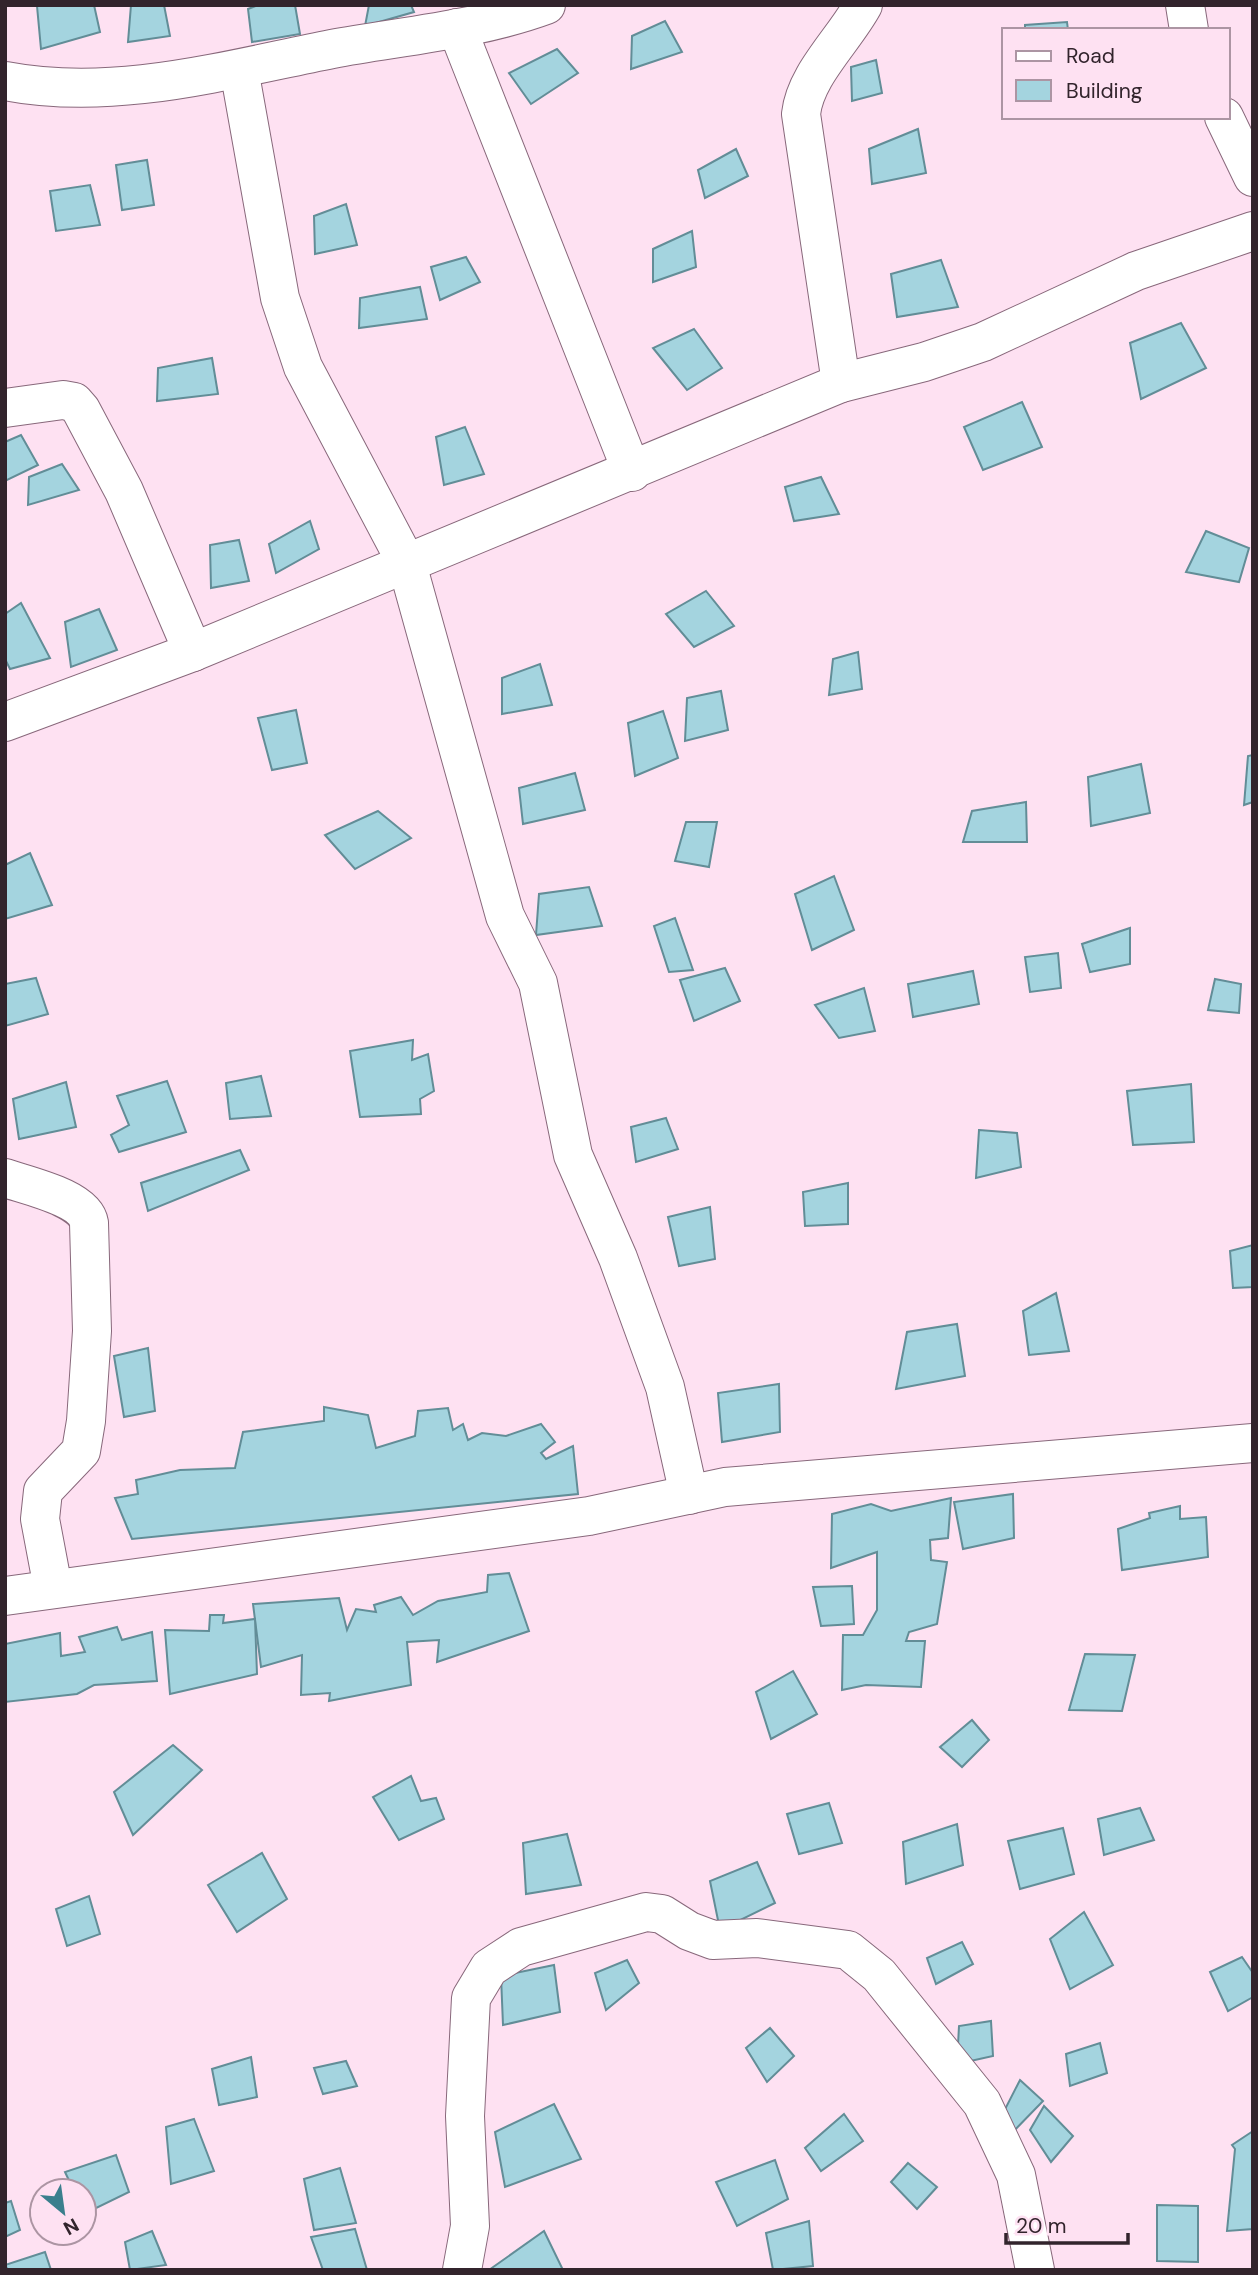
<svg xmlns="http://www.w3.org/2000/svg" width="1258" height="2275" font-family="'DM Sans',sans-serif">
  <rect width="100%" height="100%" fill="#fee1f2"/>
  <!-- building -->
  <g fill="#a4d4df" stroke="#628d97" stroke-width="2">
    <polygon points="94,5 100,32 41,49 37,6"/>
    <polygon points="131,5 164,5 170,36 128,42"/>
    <polygon points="258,5 295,5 300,34 252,42 248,9"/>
    <polygon points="369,5 411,5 414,12 365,26"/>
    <polygon points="665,21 682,52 631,69 632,36"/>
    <polygon points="1067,22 1068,30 1025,30 1025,25"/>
    <polygon points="557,49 578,73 531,104 509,73"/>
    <polygon points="876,60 882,93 852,101 851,67"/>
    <polygon points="918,129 926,173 872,184 869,149"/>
    <polygon points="736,149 748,176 705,198 698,170"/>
    <polygon points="147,160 154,205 122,210 116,165"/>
    <polygon points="90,185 100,225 56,231 50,191"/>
    <polygon points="346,204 357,245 315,254 314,216"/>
    <polygon points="692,231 696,267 653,282 653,249"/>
    <polygon points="466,257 480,282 440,300 431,267"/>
    <polygon points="941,260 958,307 897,317 891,274"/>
    <polygon points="420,287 427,319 359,328 360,298"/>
    <polygon points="1181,323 1206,368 1141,399 1130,343"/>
    <polygon points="694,329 722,368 687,390 653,348"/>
    <polygon points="212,358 218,394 157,401 158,368"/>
    <polygon points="1022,402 1042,447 983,470 964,427"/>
    <polygon points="465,427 484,474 444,485 436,437"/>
    <polygon points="21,435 38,465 5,481 5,442"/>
    <polygon points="62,464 79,490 28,505 29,477"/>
    <polygon points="821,477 839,514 794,521 785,487"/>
    <polygon points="310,521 319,549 276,573 269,544"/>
    <polygon points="1206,531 1249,548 1239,582 1186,572"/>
    <polygon points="239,540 249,581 211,588 210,545"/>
    <polygon points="706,591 734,626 694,647 666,614"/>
    <polygon points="21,603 50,658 10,669 5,659 5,614"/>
    <polygon points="99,609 117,650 71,667 65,622"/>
    <polygon points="858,652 862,689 829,695 833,659"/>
    <polygon points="540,664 552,705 502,714 502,678"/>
    <polygon points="721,691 728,730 685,741 687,698"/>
    <polygon points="296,710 307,763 272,770 258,718"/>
    <polygon points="663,711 678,758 635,776 628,723"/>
    <polygon points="1253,755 1253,802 1244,805 1248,756"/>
    <polygon points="1141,764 1150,813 1091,826 1088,777"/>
    <polygon points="575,773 585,810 523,824 519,788"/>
    <polygon points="1026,802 1027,842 963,842 972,811"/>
    <polygon points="378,811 411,838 355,869 325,835"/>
    <polygon points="686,822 717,822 709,867 675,861"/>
    <polygon points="30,853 52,905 5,919 5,865"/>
    <polygon points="834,876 854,930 812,950 795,894"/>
    <polygon points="589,887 602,926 536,935 539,894"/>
    <polygon points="675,918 693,970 669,972 654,926"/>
    <polygon points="1130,928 1130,964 1090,972 1082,944"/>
    <polygon points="1058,953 1061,988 1030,992 1025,957"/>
    <polygon points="725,968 740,1001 694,1021 680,980"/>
    <polygon points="973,971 979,1004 913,1017 908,984"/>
    <polygon points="36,978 48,1014 5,1026 5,984"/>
    <polygon points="1215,979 1241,984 1239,1013 1208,1010"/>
    <polygon points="864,988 875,1031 839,1038 815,1005"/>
    <polygon points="413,1040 412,1060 428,1054 434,1091 420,1099 421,1114 360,1117 350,1051"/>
    <polygon points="261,1076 271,1116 230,1119 226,1083"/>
    <polygon points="167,1081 186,1132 119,1152 111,1135 129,1125 117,1096"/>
    <polygon points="66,1082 76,1127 19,1139 13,1099"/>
    <polygon points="1191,1084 1194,1142 1133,1145 1127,1091"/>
    <polygon points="666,1118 678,1149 636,1162 631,1127"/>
    <polygon points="979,1130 1017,1133 1021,1167 976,1178"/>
    <polygon points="240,1150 249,1170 148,1211 141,1183"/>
    <polygon points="848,1183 848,1224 805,1226 803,1192"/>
    <polygon points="710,1207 715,1259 679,1266 668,1217"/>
    <polygon points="1253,1245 1253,1287 1233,1288 1230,1251"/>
    <polygon points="1056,1293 1069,1351 1029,1355 1023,1311"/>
    <polygon points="957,1324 965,1376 896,1389 907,1332"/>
    <polygon points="148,1348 155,1411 124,1417 114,1356"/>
    <polygon points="779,1384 780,1432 722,1442 718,1393"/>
    <polygon points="324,1407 368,1415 376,1448 415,1436 418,1411 448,1408 453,1430 463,1424 468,1440 482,1433 506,1436 541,1424 555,1442 541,1453 546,1459 573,1446 578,1494 132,1539 115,1498 138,1494 136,1480 180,1470 235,1468 243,1432 324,1421"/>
    <polygon points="1013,1494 1014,1538 963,1549 954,1502"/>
    <polygon points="951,1498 948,1538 930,1540 931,1560 947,1562 937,1624 909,1632 906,1641 925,1641 921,1687 866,1685 842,1690 843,1635 863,1635 877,1610 877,1552 831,1568 832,1514 871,1504 891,1511"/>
    <polygon points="1180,1506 1180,1519 1206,1517 1208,1557 1122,1570 1118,1529 1150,1518 1149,1513"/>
    <polygon points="509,1573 529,1631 437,1662 439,1640 407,1642 411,1685 329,1701 330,1693 301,1695 302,1655 261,1667 253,1604 339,1598 347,1630 356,1609 376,1612 374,1605 401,1597 413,1615 438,1601 487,1592 488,1575"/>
    <polygon points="852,1586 854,1624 821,1626 813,1587"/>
    <polygon points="210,1615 224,1615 223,1623 255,1619 257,1674 170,1694 165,1630 209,1631"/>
    <polygon points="117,1627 122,1640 152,1632 157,1681 94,1685 77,1694 5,1702 5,1644 60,1633 61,1656 85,1652 79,1637"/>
    <polygon points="1085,1654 1135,1655 1122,1711 1069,1710"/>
    <polygon points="793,1671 817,1714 771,1739 756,1692"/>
    <polygon points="972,1720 989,1740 962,1767 940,1747"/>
    <polygon points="173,1745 202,1770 133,1835 114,1792"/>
    <polygon points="411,1776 421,1801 436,1798 444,1819 399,1840 373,1797"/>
    <polygon points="829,1803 842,1843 799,1854 787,1814"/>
    <polygon points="1140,1808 1154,1840 1104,1855 1098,1819"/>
    <polygon points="957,1824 963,1865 906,1884 903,1842"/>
    <polygon points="1063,1828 1074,1874 1020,1889 1008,1841"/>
    <polygon points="567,1834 581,1885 526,1894 523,1843"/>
    <polygon points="262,1853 287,1899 237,1932 208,1885"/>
    <polygon points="757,1862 775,1903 720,1930 710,1881"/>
    <polygon points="89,1896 100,1934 67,1946 56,1909"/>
    <polygon points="1084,1912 1113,1965 1070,1989 1050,1939"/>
    <polygon points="962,1942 973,1964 936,1984 927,1958"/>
    <polygon points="1242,1957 1253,1973 1253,1997 1228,2011 1210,1972"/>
    <polygon points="627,1960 639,1983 606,2010 595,1973"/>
    <polygon points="554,1965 560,2012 503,2025 501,1976"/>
    <polygon points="991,2021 993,2056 957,2064 959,2026"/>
    <polygon points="770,2028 794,2056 767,2082 746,2048"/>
    <polygon points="1100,2043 1107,2073 1070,2086 1066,2054"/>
    <polygon points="251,2057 257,2097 219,2105 212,2069"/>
    <polygon points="346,2061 357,2086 323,2094 314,2068"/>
    <polygon points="1020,2080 1043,2101 1008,2137 1000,2119"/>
    <polygon points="554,2104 581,2159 505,2187 495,2132"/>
    <polygon points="1044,2106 1073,2136 1051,2162 1030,2130"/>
    <polygon points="844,2114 863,2141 821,2171 805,2148"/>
    <polygon points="194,2119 214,2171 171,2184 166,2127"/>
    <polygon points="1253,2131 1253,2229 1227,2231 1235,2149 1232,2145"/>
    <polygon points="116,2155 129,2192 86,2213 84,2191 74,2191 65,2172"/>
    <polygon points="775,2160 788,2199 737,2226 716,2182"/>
    <polygon points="908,2163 937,2187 917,2209 891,2182"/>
    <polygon points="340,2168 356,2223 314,2230 304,2179"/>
    <polygon points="11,2201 20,2230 5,2237 5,2203"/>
    <polygon points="1157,2205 1198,2206 1198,2262 1157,2261"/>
    <polygon points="809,2221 813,2266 773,2270 766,2233"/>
    <polygon points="355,2229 367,2270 323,2270 311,2237"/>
    <polygon points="152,2231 166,2265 130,2270 125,2242"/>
    <polygon points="544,2231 563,2270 489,2270"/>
    <polygon points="45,2252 51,2270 8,2270 5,2265"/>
  </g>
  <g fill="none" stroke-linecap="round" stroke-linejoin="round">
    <!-- minor casing -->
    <g stroke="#88687b" stroke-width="40">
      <g id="minor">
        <polyline points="1185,5 1189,30"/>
        <polyline points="457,28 632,472"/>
        <polyline points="239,69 280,298 303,367 407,564 505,916 538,983 573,1155 618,1258 665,1387 689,1495"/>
        <path d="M5 81C115 102 225 70 332 49 403 36 478 30 546 5"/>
        <polyline points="1224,117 1253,177"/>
        <polyline points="841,383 924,362 983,342 1136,271 1253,231"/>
        <polyline points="5,408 63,400 74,402 81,410 124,491 193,652"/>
        <path d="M5 722 193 652 841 383 801 114C805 75 844 40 863 5"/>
        <path d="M5 1178C28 1186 85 1198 89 1223L92 1331 86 1421 81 1451 43 1491 40 1519 53 1588"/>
        <polyline points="5,1596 589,1516 725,1487 1253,1443"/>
        <polyline points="462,2270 470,2226 465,2116 471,1998 489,1968 521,1947 646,1912 662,1914 689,1931 713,1940 757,1938 848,1950 879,1975 982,2103 1016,2175 1035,2270"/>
      </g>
    </g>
    <!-- minor -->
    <use href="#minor" stroke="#fff" stroke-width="38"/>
  </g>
  <!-- border -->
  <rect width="1258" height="2275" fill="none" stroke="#32242c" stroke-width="14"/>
  <!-- legend -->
  <rect x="1002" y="28" width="228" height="91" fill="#fee1f2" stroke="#ac95a3" stroke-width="2"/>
  <rect x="1016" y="51" width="35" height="10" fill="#ffffff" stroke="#ac95a3" stroke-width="2"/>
  <text x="1066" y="63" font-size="21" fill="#32242c">Road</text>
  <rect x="1016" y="80" width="35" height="21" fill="#a4d4df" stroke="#ac95a3" stroke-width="2"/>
  <text x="1066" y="98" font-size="21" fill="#32242c">Building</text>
  <!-- north arrow -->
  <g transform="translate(63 2212) rotate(151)"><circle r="33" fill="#fee1f2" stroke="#ac95a3" stroke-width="2"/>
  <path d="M0-5L12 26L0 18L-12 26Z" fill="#3a7f8d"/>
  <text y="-10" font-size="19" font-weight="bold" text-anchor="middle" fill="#32242c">N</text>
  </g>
  <!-- scale -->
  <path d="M1006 2233v10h122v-10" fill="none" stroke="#32242c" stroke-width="3.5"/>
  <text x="1016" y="2233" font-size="21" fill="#32242c" stroke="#fee1f2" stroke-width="5" paint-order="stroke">20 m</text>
</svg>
